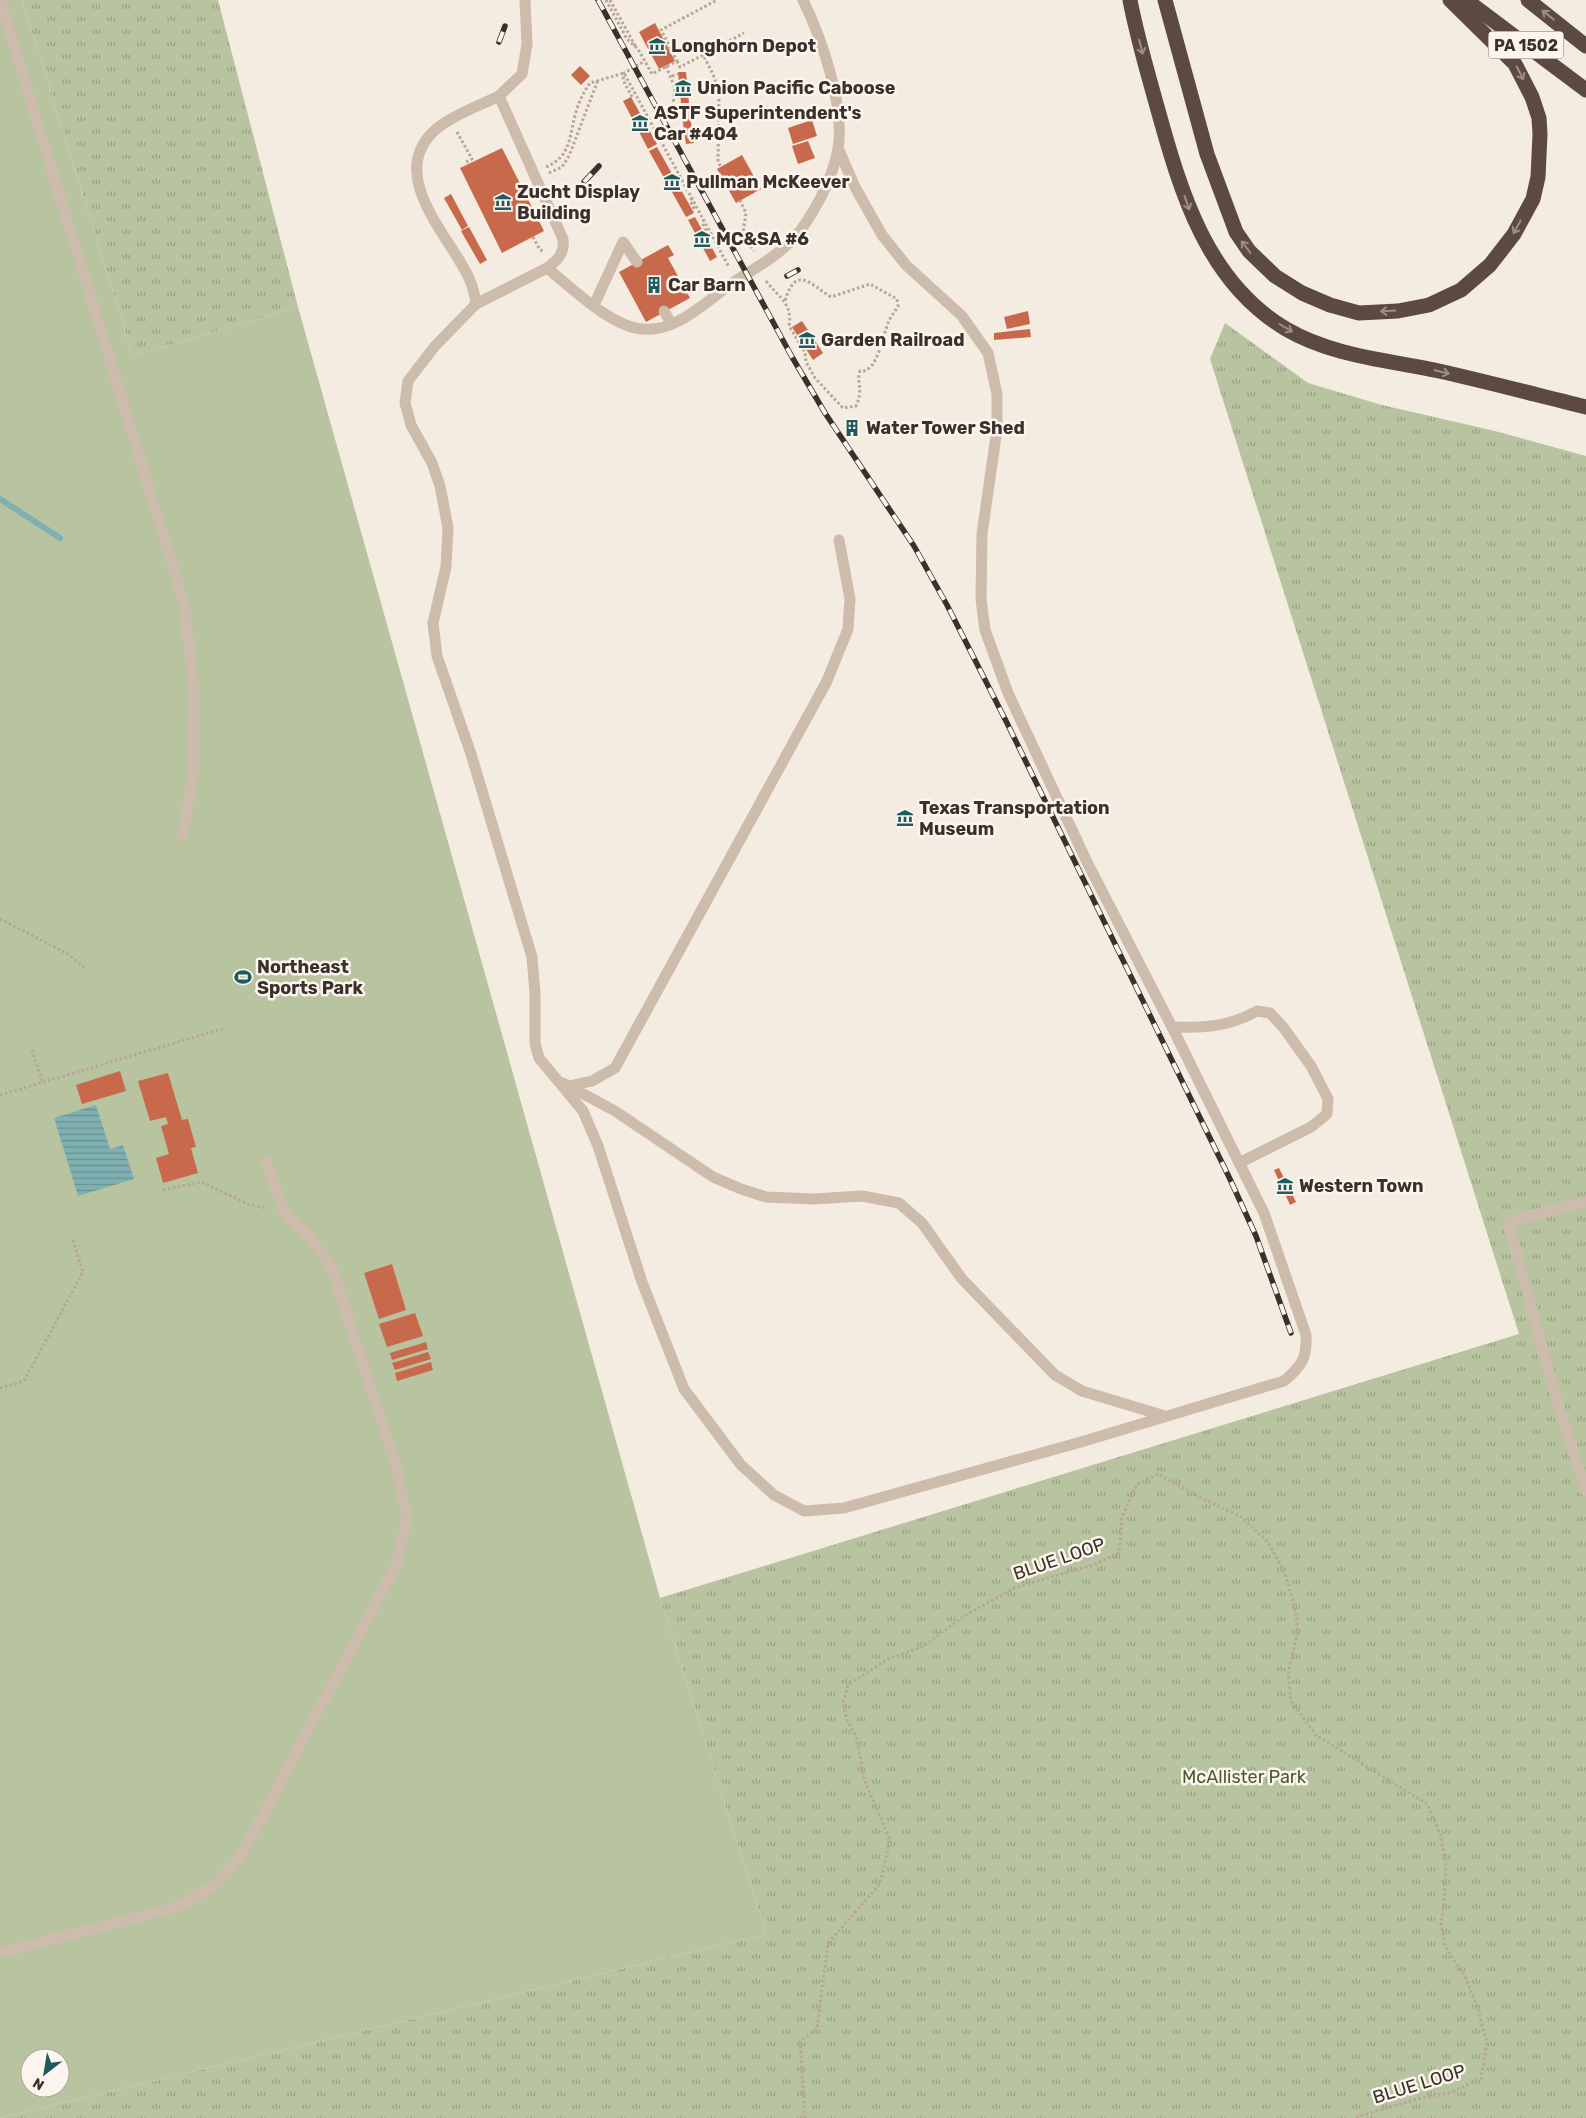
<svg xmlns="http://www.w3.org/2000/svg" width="1586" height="2118" font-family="Rubik,sans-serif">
  <defs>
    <pattern id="grass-tufts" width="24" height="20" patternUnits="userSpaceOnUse" patternTransform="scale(1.25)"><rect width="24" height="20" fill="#b8c4a0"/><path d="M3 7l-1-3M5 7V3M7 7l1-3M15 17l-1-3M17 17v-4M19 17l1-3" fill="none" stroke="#97a083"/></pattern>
    <pattern id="water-rules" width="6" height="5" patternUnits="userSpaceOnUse" patternTransform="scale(1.25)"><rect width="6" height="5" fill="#7fb0b2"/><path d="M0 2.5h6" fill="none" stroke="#699091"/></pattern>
  </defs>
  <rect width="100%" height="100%" fill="#f4ebe1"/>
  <!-- grass -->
  <g fill="url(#grass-tufts)">
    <polygon points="22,0 218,0 298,307 133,356"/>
    <polygon points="1225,323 1308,383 1382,405 1495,431 1586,456 1586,2118 0,2118 766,1934 660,1598 1519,1334 1210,359"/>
  </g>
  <!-- garden -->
  <path fill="#b8c4a0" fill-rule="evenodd" d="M0 0H22L133 356 298 307 660 1598 766 1934 0 2118ZM30 2058H60V2088H30Z"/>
  <!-- water -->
  <polygon fill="url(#water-rules)" points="96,1105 110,1149 123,1145 134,1179 78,1196 54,1118"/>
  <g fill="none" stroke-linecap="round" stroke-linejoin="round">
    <!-- stream -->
    <polyline stroke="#7fb0b2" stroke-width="6" points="0,499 60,538"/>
  </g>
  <!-- building -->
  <g fill="#c8694b">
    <polygon points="655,23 675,61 659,69 639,32"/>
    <polygon points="580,66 590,76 581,85 571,75"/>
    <polygon points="678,72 686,72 689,103 681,103"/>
    <polygon points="631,97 657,144 648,149 623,101"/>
    <polygon points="689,109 694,143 686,144 681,110"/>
    <polygon points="812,120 817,136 793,144 788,128"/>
    <polygon points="808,141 815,158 798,164 792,146"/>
    <polygon points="657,147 694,213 686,217 649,151"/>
    <polygon points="502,148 544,231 502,253 460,168"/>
    <polygon points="742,155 761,189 736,203 717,169"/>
    <polygon points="451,194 468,226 462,230 444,198"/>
    <polygon points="695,217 717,257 710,261 688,220"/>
    <polygon points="469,227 487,260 480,264 461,231"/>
    <polygon points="668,245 674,255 668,258 690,298 646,322 619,272"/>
    <polygon points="1028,311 1030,324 1007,329 1004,317"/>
    <polygon points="802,321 823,353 813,360 792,327"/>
    <polygon points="1030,329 1031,337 994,340 994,333"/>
    <circle cx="852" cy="428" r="7"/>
    <polygon points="120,1071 126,1091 82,1104 76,1085"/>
    <polygon points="168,1073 182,1120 188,1119 196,1147 191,1148 198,1173 163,1183 156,1158 169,1154 161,1126 168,1124 166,1117 150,1121 138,1081"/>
    <polygon points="1279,1168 1296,1202 1290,1205 1274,1170"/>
    <polygon points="392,1264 406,1310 379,1319 364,1273"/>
    <polygon points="415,1313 423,1336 387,1347 379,1324"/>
    <polygon points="426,1342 428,1349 392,1360 390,1353"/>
    <polygon points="428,1352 431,1359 395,1370 392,1363"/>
    <polygon points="431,1362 433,1370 397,1381 395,1373"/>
  </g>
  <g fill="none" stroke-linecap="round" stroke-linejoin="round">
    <!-- path -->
    <g stroke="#b9a596" stroke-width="3" stroke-dasharray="2.5 2.5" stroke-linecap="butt">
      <polyline points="606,0 627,39 638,49 652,74 677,61 661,30 717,0"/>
      <polyline points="610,0 636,47"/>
      <polyline points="703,55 744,33"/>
      <polyline points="677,61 680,67 703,55 713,74 719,93 718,162 721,167"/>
      <polyline points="666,66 675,88 672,113 680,112"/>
      <polyline points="672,76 678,74"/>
      <polyline points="632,97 623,80 624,73 645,61"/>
      <polyline points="457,132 472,159 466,162 468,165"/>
      <path d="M546 167C572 156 569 135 576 112 579 101 584 92 590 83L624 73 729 267"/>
      <polyline points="549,173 562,167 569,156 598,80"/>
      <polyline points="692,198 690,201 695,210 694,211"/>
      <polyline points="740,200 746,213 743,233 754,251"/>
      <polyline points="704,219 703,224 706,231 705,232"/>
      <polyline points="533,237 540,250 544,251"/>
      <path d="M766 281C778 297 793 303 789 326L805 352 806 362 815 378 843 408 856 406C864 389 856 383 860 371 877 374 883 335 888 323 890 317 895 312 898 306L897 299 870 284 831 297C810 284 796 264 785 301"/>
      <polyline points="0,919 68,954 86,969"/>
      <polyline points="32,1050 42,1081"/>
      <polyline points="0,1095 225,1028"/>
      <polyline points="163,1190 201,1182 248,1204 267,1208"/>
      <polyline points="0,1388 24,1381 83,1272 72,1238"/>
      <polyline points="805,2118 800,2041 817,2029 828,1943 880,1884 890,1840 864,1779 857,1739 846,1717 843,1702 848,1685 888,1659 924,1646 964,1616 1014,1588 1093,1565 1119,1553 1122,1517 1137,1484 1158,1474 1201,1498 1240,1516 1268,1542 1285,1573 1295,1609 1298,1632 1288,1672 1291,1701 1316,1735 1427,1804 1441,1836 1446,1867 1444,1903 1441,1923 1445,1946 1465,1977 1477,2006 1487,2043 1481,2079 1449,2093 1417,2099 1354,2118"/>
    </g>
    <!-- lane -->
    <g stroke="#cdbbac" stroke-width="11">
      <polyline points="0,0 184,603 194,690 193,777 182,836"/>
      <path d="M525 0 527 44 522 74 499 96 563 239C565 253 558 260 547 268 572 288 610 326 642 329 674 333 705 303 728 286 751 270 776 258 795 237 805 226 813 212 820 199 828 183 835 167 838 149 845 106 822 39 803 0"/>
      <path d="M547 268 476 304 435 346 408 381 405 403 411 425 432 463 440 486 448 528 446 567 433 623 437 656 471 754 532 957 535 993V1043L539 1058 583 1111 598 1146 642 1282 684 1389 741 1465 774 1495 804 1511 844 1508 1081 1442 1284 1381C1302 1366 1307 1358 1306 1335L1264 1213 1172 1027 1087 862 1008 693 985 630 981 599 982 534 997 429V394L988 353 962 316 906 265 882 235 855 187 838 148"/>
      <path d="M476 304C475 295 473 287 469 278 451 238 387 177 433 132 448 117 479 106 499 96"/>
      <polyline points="594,305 623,242 637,262"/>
      <polyline points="664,311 671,323"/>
      <path d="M1172 1027C1205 1028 1228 1027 1257 1011L1270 1013 1283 1027 1311 1066 1328 1099 1327 1114 1311 1127 1239 1163"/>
      <polyline points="563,1083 615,1111 713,1177 741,1189 766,1197 813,1199 862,1196 899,1203 922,1223 962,1279 1055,1375 1082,1391 1165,1416"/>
      <polyline points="569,1086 592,1081 615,1068 827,681 848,629 850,599 839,540"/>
      <polyline points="1586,1201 1508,1222 1555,1394 1586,1491"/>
      <polyline points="0,1953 177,1907 214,1886 242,1854 396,1565 407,1519 396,1466 332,1268 311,1238 284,1212 266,1161"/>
    </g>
    <!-- highway -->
    <g stroke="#5c4a42" stroke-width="15">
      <path d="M1130 0C1137 37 1148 74 1158 110 1181 193 1207 282 1286 329 1332 356 1388 360 1439 371 1488 382 1537 395 1586 407"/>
      <polyline points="1165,0 1207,154 1236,232 1249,251 1275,276 1302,293 1330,305 1359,313 1398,311 1429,305 1461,290 1490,265 1514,234 1533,199 1538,177 1540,134 1539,118 1532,97 1515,64 1450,0"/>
      <polyline points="1466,0 1586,90"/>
      <polyline points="1528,0 1586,46"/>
    </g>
    <!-- rail casing -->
    <g stroke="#3b302b" stroke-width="5.5">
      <g id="rail">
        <polyline points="598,0 792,357 825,413 914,546 947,605 1006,721 1229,1177 1256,1236 1291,1333"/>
        <polyline points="499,42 505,26"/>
        <polyline points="584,182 599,166"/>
        <polyline points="787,276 798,270"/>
      </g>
    </g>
    <!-- rail -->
    <use href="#rail" stroke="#fbf5ee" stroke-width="4" stroke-dasharray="11" stroke-linecap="butt"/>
  </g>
  <!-- one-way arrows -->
  <defs><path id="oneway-shaft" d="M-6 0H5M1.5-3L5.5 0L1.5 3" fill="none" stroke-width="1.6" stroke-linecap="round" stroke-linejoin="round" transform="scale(1.25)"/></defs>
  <g stroke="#9c8e87">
    <use href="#oneway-shaft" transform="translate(1548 15) rotate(-142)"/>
    <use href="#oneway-shaft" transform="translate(1141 47) rotate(76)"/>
    <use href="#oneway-shaft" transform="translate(1520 73) rotate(63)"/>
    <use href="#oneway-shaft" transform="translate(1187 203) rotate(71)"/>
    <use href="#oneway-shaft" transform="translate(1517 227) rotate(119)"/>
    <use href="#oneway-shaft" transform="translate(1246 247) rotate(-127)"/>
    <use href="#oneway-shaft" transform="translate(1388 311) rotate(177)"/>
    <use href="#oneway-shaft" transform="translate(1286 328) rotate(31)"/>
    <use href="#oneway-shaft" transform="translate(1442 372) rotate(13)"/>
  </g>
  <!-- icons -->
  <defs>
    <g id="museum-bare" transform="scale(1.35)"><path d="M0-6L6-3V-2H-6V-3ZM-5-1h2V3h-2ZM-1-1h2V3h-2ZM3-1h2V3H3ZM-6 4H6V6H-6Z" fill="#1f5a5e" stroke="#fbf5ee" stroke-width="2.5" paint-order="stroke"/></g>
    <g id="building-bare" transform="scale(1.35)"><path d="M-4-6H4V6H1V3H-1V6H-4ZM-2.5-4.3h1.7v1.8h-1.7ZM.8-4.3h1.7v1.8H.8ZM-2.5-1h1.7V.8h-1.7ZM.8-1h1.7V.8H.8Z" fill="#1f5a5e" stroke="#fbf5ee" stroke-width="2.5" paint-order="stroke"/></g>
    <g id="stadium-bare" transform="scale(1.35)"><path d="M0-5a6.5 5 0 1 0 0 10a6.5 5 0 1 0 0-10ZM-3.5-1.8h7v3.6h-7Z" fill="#1f5a5e" stroke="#fbf5ee" stroke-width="2.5" paint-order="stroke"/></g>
  </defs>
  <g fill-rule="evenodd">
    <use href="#museum-bare" x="657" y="46"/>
    <use href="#museum-bare" x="683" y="88"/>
    <use href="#museum-bare" x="640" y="123"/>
    <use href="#museum-bare" x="672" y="182"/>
    <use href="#museum-bare" x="503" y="202"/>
    <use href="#museum-bare" x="702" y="239"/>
    <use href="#building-bare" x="654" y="285"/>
    <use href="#museum-bare" x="807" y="340"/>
    <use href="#building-bare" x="852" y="428"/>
    <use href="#museum-bare" x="905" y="818"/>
    <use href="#stadium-bare" x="243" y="977"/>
    <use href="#museum-bare" x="1285" y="1186"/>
  </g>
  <g text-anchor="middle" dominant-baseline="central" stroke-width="5" stroke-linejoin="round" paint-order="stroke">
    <!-- shield labels -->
    <rect fill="#fbf5ee" stroke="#756b66" stroke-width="1" x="1488.5" y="31.5" width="75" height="27" rx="4"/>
    <g font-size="16" font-weight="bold" fill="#3b302b">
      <text x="1526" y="45">PA 1502</text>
    </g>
    <!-- poi labels -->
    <g font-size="18" font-weight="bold" fill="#3b302b" stroke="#fbf5ee" text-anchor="start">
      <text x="671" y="46">Longhorn Depot</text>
      <text x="697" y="88">Union Pacific Caboose</text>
      <text x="654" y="113">ASTF Superintendent's<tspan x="654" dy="21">Car #404</tspan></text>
      <text x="686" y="182">Pullman McKeever</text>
      <text x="517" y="192">Zucht Display<tspan x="517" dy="21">Building</tspan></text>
      <text x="716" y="239">MC&amp;SA #6</text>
      <text x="668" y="285">Car Barn</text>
      <text x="821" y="340">Garden Railroad</text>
      <text x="866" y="428">Water Tower Shed</text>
      <text x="919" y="808">Texas Transportation<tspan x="919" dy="21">Museum</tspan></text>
      <text x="257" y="967">Northeast<tspan x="257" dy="21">Sports Park</tspan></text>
      <text x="1299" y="1186">Western Town</text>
    </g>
    <!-- street labels -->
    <g font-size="18" fill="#3b302b" stroke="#fbf5ee">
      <text transform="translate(1059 1559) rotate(-19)">BLUE LOOP</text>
      <text transform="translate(1419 2084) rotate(-17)">BLUE LOOP</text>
    </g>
    <!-- park labels -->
    <g font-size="18" fill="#4a5a2e" stroke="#fbf5ee">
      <text x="1244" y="1777">McAllister Park</text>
    </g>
  </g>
  <!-- north arrow -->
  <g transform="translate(45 2073) rotate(211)"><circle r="24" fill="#fbf5ee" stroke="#aea6a0"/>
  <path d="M0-4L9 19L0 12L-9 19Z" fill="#1f5a5e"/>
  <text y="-8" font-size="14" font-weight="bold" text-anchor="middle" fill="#3b302b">N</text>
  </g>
</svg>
